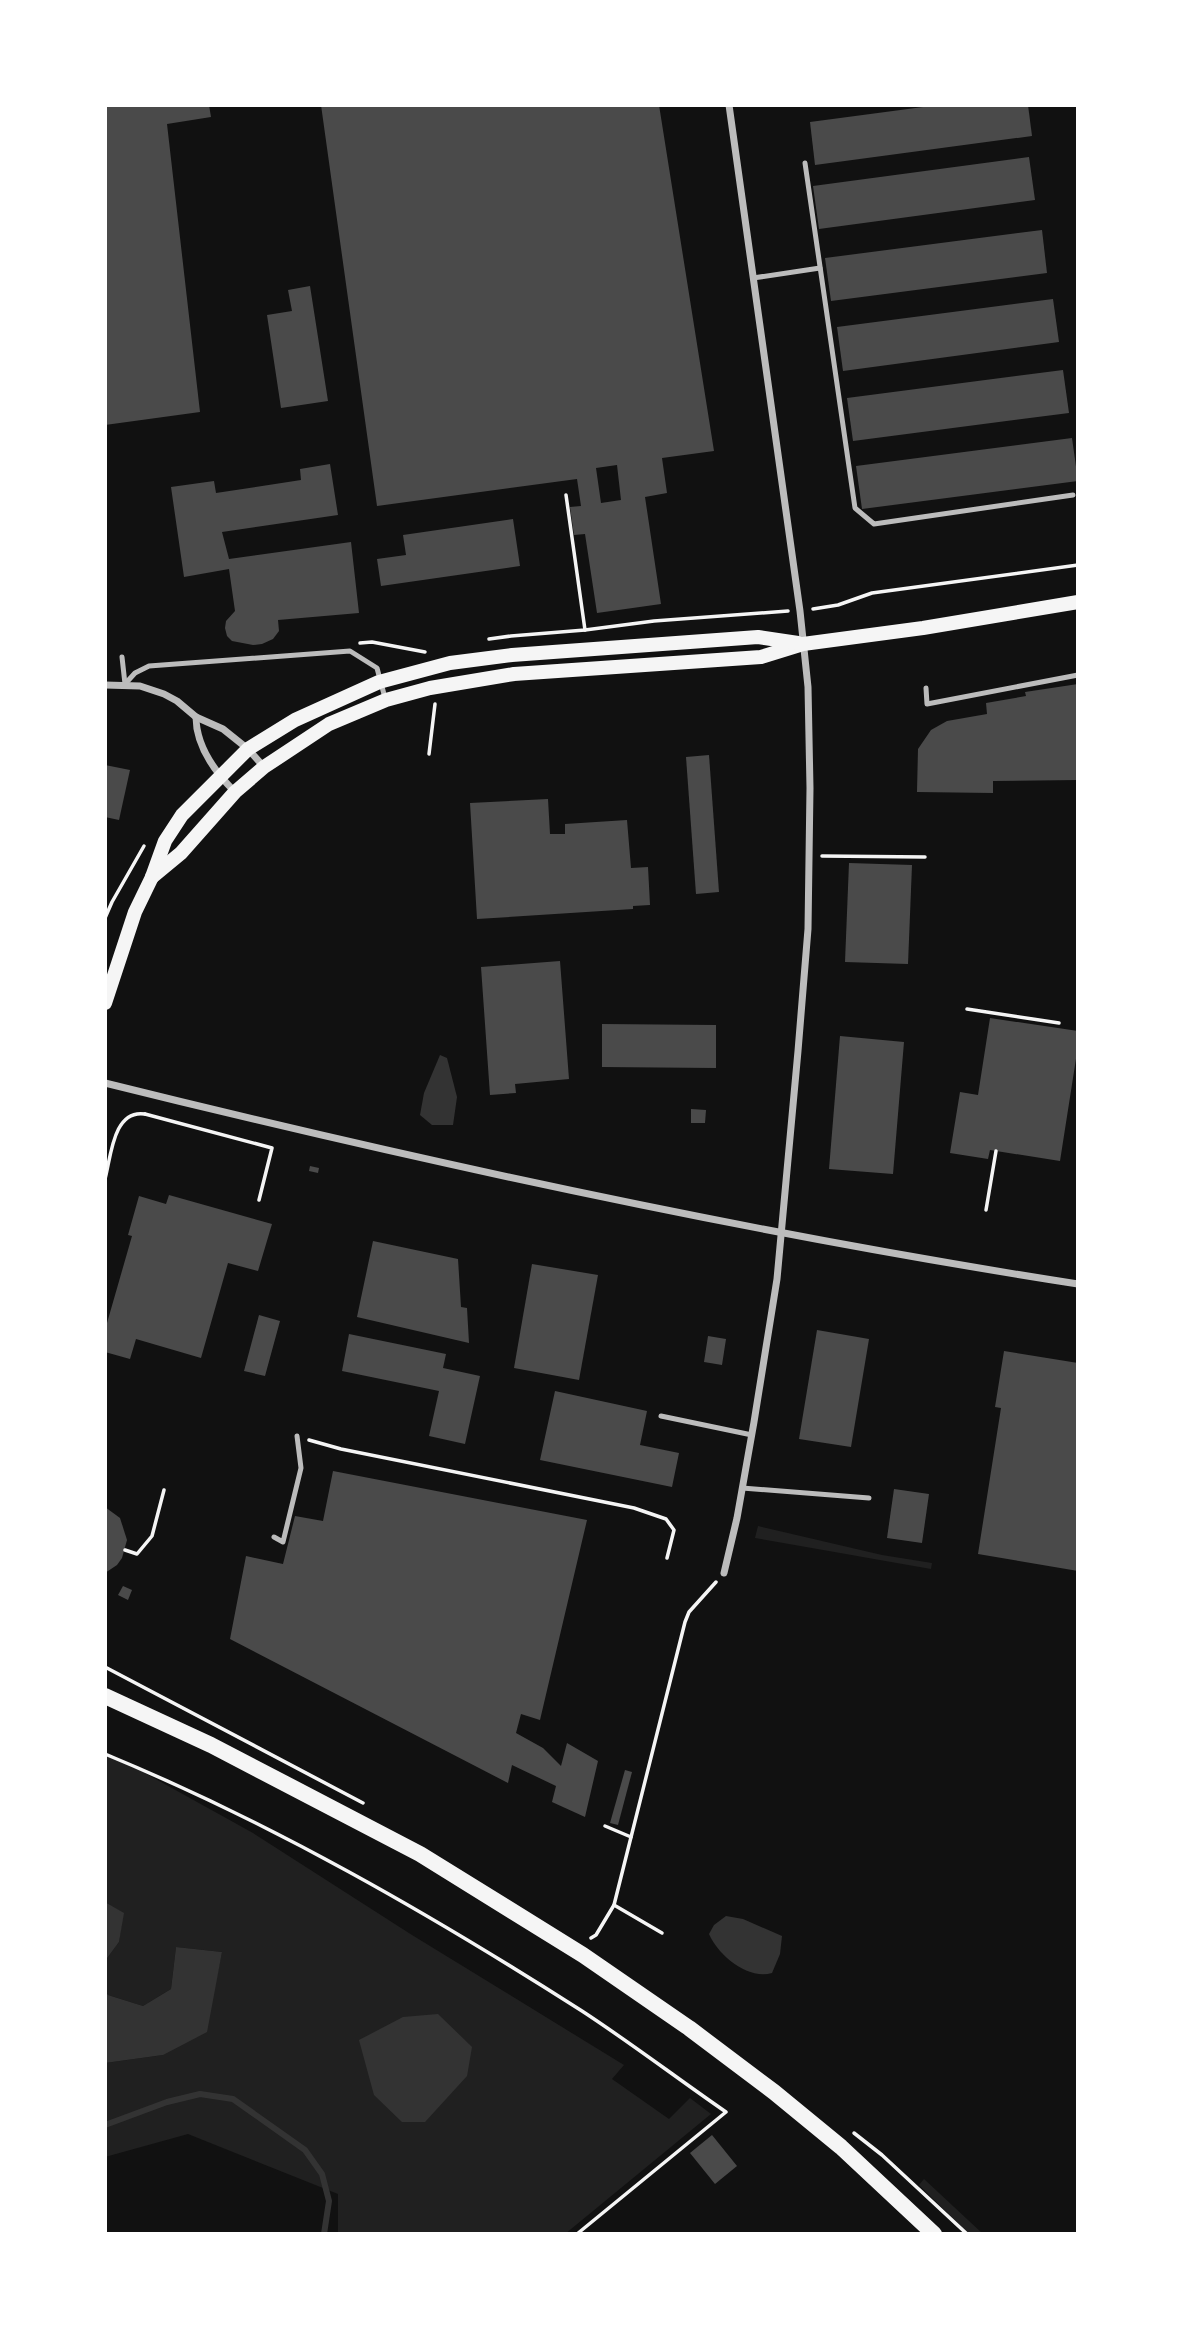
<svg xmlns="http://www.w3.org/2000/svg" width="1183" height="2339" font-family="Manrope,sans-serif">
  <rect width="100%" height="100%" fill="#111"/>
  <!-- green -->
  <g fill="#202020">
    <polygon points="758,1526 882,1555 932,1563 931,1569 755,1538"/>
    <polygon points="105,1751 253,1833 412,1935 624,2065 612,2079 669,2119 690,2098 711,2114 565,2234 338,2234 338,2194 188,2134 105,2157 105,2063 163,2055 215,1985 222,1952 176,1947 171,1989 143,2006 108,1995 105,1991 105,1961 119,1942 123,1913 105,1902"/>
    <polygon points="924,2179 983,2234 969,2234 919,2185"/>
  </g>
  <!-- water -->
  <g fill="#333">
    <polygon points="440,1055 447,1058 457,1097 453,1125 432,1125 420,1115 424,1093"/>
    <polygon points="105,1902 124,1913 119,1942 105,1961"/>
    <path d="M726 1916 743 1919 782 1936 780 1954 772 1973C747 1980 718 1955 709 1934L714 1925Z"/>
    <polygon points="176,1947 222,1952 207,2032 163,2055 105,2063 105,1991 108,1995 143,2006 171,1989"/>
    <polygon points="438,2014 472,2047 467,2076 425,2122 402,2122 374,2095 359,2040 403,2017"/>
  </g>
  <g fill="none" stroke-linecap="round" stroke-linejoin="round">
    <!-- stream -->
    <polyline stroke="#333" stroke-width="6" points="105,2125 167,2102 200,2094 233,2099 305,2150 322,2174 329,2201 324,2234"/>
  </g>
  <!-- building -->
  <g fill="#4a4a4a" fill-rule="evenodd">
    <polygon points="105,105 209,105 211,117 167,124 200,412 105,425"/>
    <path d="M321 105H659L714 451 662 458 667 493 645 497 661 604 597 613 585 534 574 535 570 507 581 506 577 479 377 506ZM617 465 621 500 601 503 596 468Z"/>
    <polygon points="938,105 1028,105 1032,136 815,165 810,122"/>
    <polygon points="1029,157 1035,200 819,229 813,186"/>
    <polygon points="1042,230 1047,273 831,301 825,258"/>
    <polygon points="310,286 328,401 281,408 267,315 292,311 288,290"/>
    <polygon points="1053,299 1059,342 843,371 837,327"/>
    <polygon points="1063,370 1069,413 853,441 847,398"/>
    <polygon points="1072,438 1078,481 862,509 856,466"/>
    <polygon points="330,464 338,515 222,532 229,559 351,542 359,613 278,620 279,631 273,639 262,644 253,645 232,641 227,636 225,628 226,621 235,611 229,569 184,577 171,487 214,481 216,493 301,480 300,469"/>
    <polygon points="513,519 520,566 381,586 377,559 406,555 403,535"/>
    <polygon points="1078,684 1078,780 993,781 993,793 917,792 918,749 931,730 947,721 987,714 986,703 1026,696 1025,692"/>
    <polygon points="709,755 719,892 696,894 686,757"/>
    <polygon points="105,765 130,770 119,820 105,817"/>
    <polygon points="548,799 550,834 565,834 565,824 627,820 631,868 648,867 650,905 633,906 633,909 477,919 470,803"/>
    <polygon points="849,863 912,865 908,964 845,962"/>
    <polygon points="560,961 569,1079 515,1084 516,1093 490,1095 481,967"/>
    <polygon points="990,1018 1078,1031 1078,1046 1060,1161 990,1150 988,1159 950,1153 960,1092 978,1095"/>
    <polygon points="602,1024 716,1025 716,1068 602,1067"/>
    <polygon points="840,1036 904,1042 893,1174 829,1169"/>
    <polygon points="691,1109 706,1110 705,1123 691,1123"/>
    <polygon points="310,1166 319,1168 318,1173 309,1171"/>
    <polygon points="169,1195 272,1224 258,1271 228,1263 201,1358 136,1339 130,1359 105,1352 105,1330 132,1236 128,1235 139,1196 166,1204"/>
    <polygon points="373,1241 458,1259 461,1307 467,1308 469,1343 357,1317"/>
    <polygon points="532,1264 598,1275 579,1380 514,1368"/>
    <polygon points="259,1315 280,1321 265,1376 244,1371"/>
    <polygon points="817,1330 869,1339 851,1447 799,1439"/>
    <polygon points="349,1334 446,1354 443,1368 480,1376 465,1444 429,1436 439,1391 342,1371"/>
    <polygon points="708,1336 726,1339 722,1365 704,1362"/>
    <polygon points="1004,1351 1078,1363 1078,1571 978,1554 1001,1408 995,1407"/>
    <polygon points="555,1391 647,1411 640,1445 679,1453 672,1487 540,1460"/>
    <polygon points="333,1471 587,1520 540,1720 521,1714 516,1733 543,1748 561,1766 567,1743 598,1761 585,1817 552,1802 556,1786 512,1765 508,1783 230,1639 246,1556 283,1564 295,1516 323,1521"/>
    <polygon points="894,1489 929,1494 922,1543 887,1538"/>
    <polygon points="105,1507 120,1518 127,1540 122,1558 117,1565 105,1573"/>
    <polygon points="123,1586 132,1590 128,1600 118,1595"/>
    <polygon points="625,1770 632,1772 618,1825 610,1823"/>
    <polygon points="712,2135 737,2166 715,2184 690,2153"/>
  </g>
  <g fill="none" stroke-linecap="round" stroke-linejoin="round">
    <!-- path -->
    <g stroke="#f5f5f5" stroke-width="3.5">
      <polyline points="566,495 585,630"/>
      <polyline points="813,609 838,605 872,593 1078,565"/>
      <polyline points="489,639 511,636 585,630 654,621 788,611"/>
      <polyline points="360,643 372,642 425,652"/>
      <polyline points="429,754 435,704"/>
      <polyline points="822,856 925,857"/>
      <polyline points="105,918 112,902 144,846"/>
      <polyline points="967,1009 1059,1023"/>
      <polyline points="145,1114 272,1148 259,1200"/>
      <path d="M105 1179C111 1157 113 1109 145 1114"/>
      <polyline points="986,1210 996,1151"/>
      <polyline points="309,1440 341,1449 634,1508 666,1519 674,1530 667,1558"/>
      <polyline points="125,1550 137,1554 152,1536 164,1490"/>
      <polyline points="105,1667 363,1803"/>
      <path d="M105 1754C272 1823 430 1914 582 2011 631 2043 678 2079 726 2112L577 2234"/>
      <polyline points="605,1826 631,1837"/>
      <polyline points="614,1905 662,1933"/>
      <polyline points="591,1938 596,1935 614,1905 685,1622 689,1612 716,1582"/>
      <polyline points="854,2133 882,2155 967,2234"/>
    </g>
    <!-- service -->
    <g stroke="#bcbcbc" stroke-width="5">
      <polyline points="805,163 855,508 874,524 1073,495"/>
      <polyline points="753,278 820,268"/>
      <polyline points="122,657 125,684"/>
      <polyline points="125,684 135,673 149,666 350,651 377,668 385,698"/>
      <polyline points="926,688 927,704 1078,675"/>
      <polyline points="661,1416 752,1435"/>
      <polyline points="742,1488 869,1498"/>
      <polyline points="274,1537 283,1542 301,1468 297,1436"/>
    </g>
    <!-- minor -->
    <g stroke="#bcbcbc" stroke-width="7">
      <polyline points="105,685 140,686 164,694 177,701 196,717 223,729 248,749 264,767"/>
      <path d="M196 717C196 746 215 772 235 792"/>
      <path d="M105 1083C427 1163 750 1233 1078 1284"/>
      <polyline points="724,1573 737,1518 754,1422 777,1279 798,1051 808,929 810,788 808,687 800,611 729,105"/>
    </g>
    <!-- secondary -->
    <g stroke="#f5f5f5" stroke-width="14">
      <polyline points="152,877 181,853 235,792 264,767 329,724 386,700 430,688 514,674 761,657 803,644 923,628 1078,602"/>
      <polyline points="105,1003 135,912 152,877 165,841 182,815 248,749 295,720 379,682 450,663 512,655 758,637 798,643"/>
    </g>
    <!-- primary -->
    <polyline stroke="#f5f5f5" stroke-width="16" points="105,1696 211,1745 420,1854 583,1955 689,2028 774,2092 841,2147 934,2234"/>
  </g>
  <!-- border -->
  <rect width="1183" height="2339" fill="none" stroke="#ffffff" stroke-width="214"/>
</svg>
